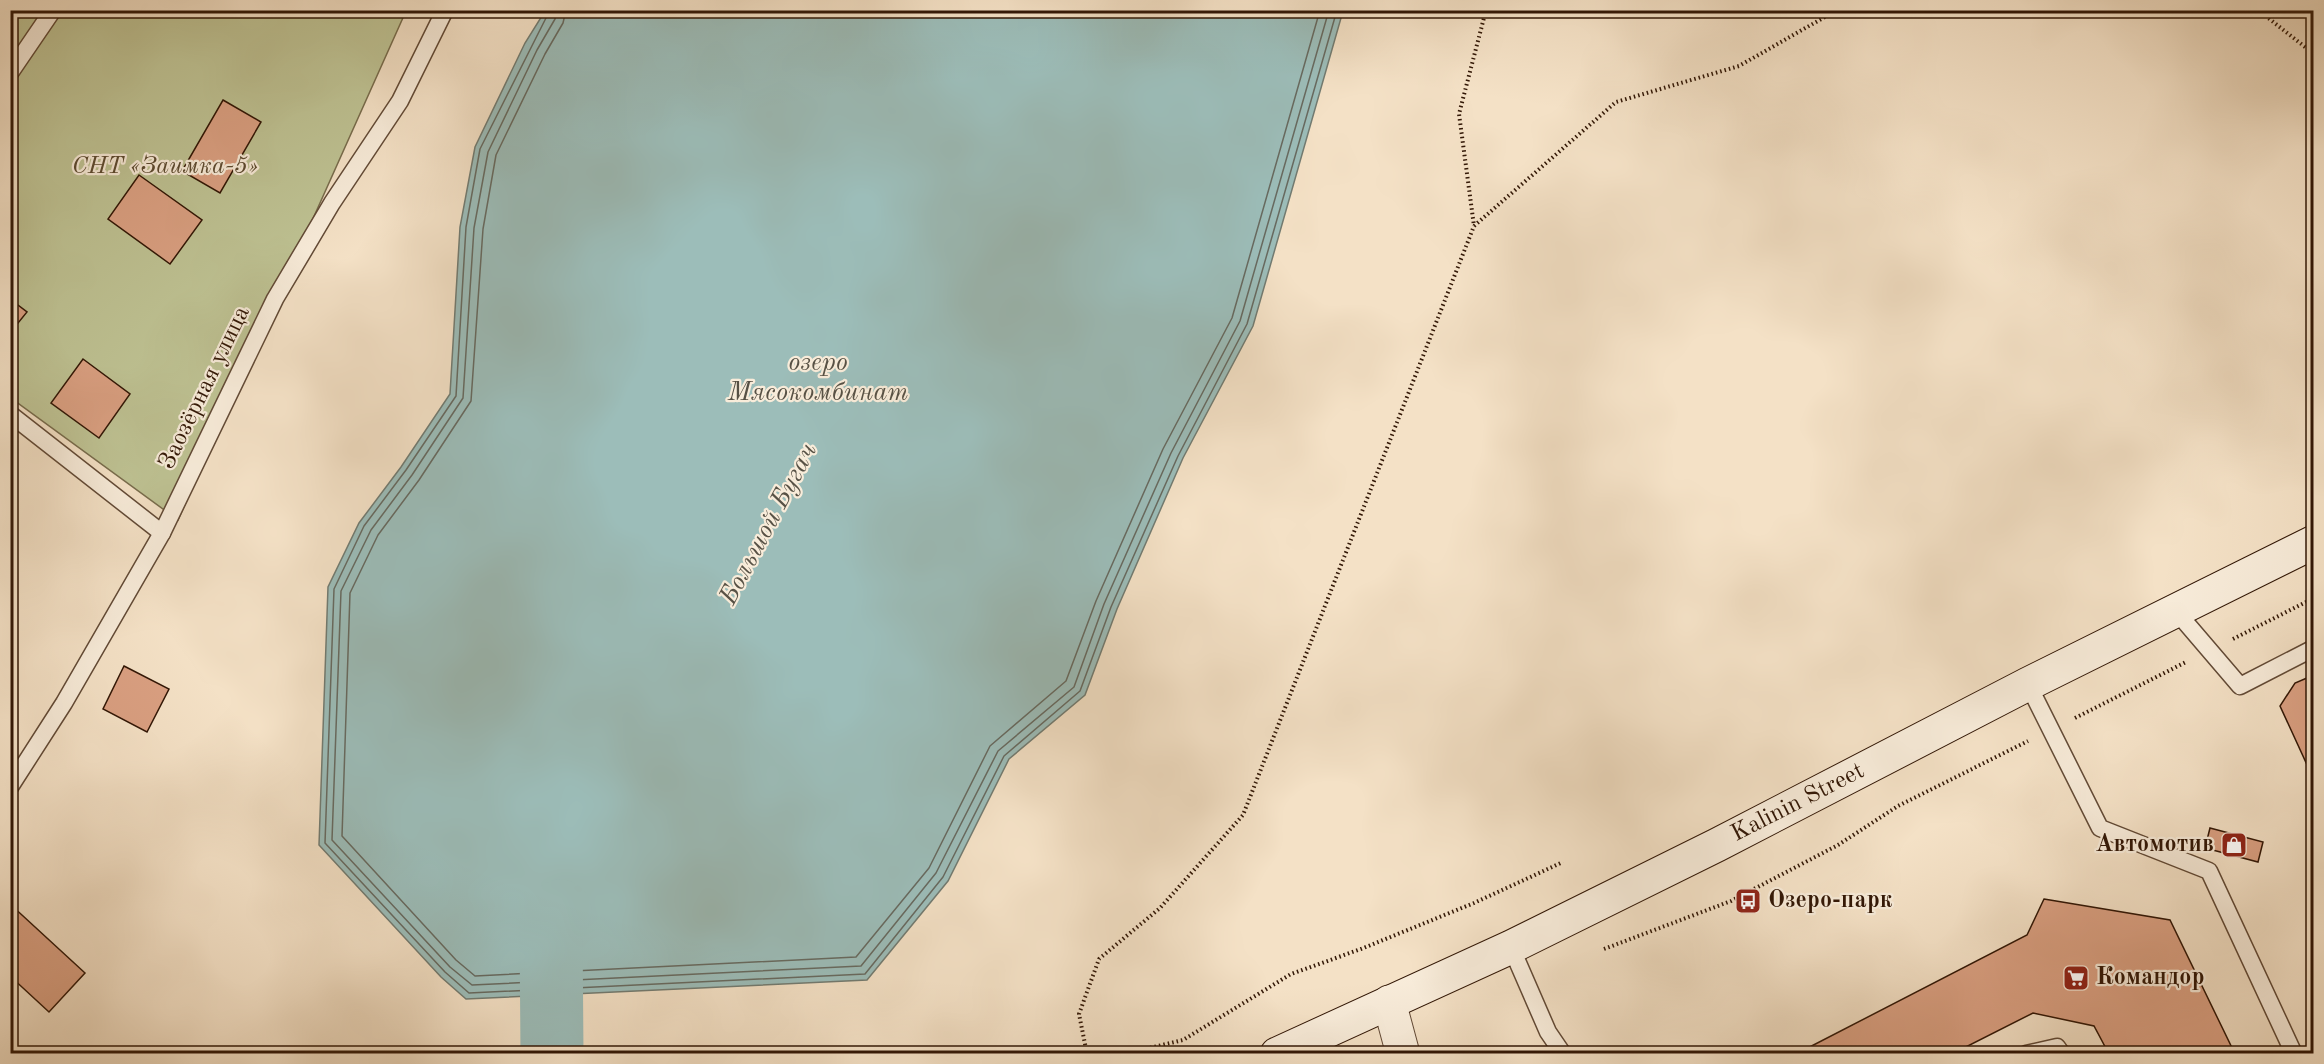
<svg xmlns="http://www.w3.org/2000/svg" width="2324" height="1064" font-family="'Old Standard TT',serif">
  <rect width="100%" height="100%" fill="#f4e1c6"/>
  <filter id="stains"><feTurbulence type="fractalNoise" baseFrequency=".00333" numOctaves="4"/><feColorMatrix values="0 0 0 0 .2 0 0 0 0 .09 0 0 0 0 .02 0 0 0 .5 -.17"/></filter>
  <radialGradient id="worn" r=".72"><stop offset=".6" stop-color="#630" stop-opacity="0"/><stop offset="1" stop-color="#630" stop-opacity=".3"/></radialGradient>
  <!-- green -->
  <polygon fill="#bec293" stroke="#786c4c" stroke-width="1.5" points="11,11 406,11 178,520 11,398"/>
  <!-- water -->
  <polygon fill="#9cbdb9" stroke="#727b71" stroke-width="1.5" points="545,11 1343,11 1253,326 1183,458 1117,609 1085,695 1009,759 948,881 867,980 466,999 441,977 319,845 328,587 359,523 401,467 450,394 460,227 475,147 525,43"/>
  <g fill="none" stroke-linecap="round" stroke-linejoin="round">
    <!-- shore -->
    <g stroke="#676a60" stroke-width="1.5">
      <polyline points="550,10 480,149 466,227 456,396 406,470 364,526 334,589 325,843 445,972 469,993 865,974 943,877 1004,756 1080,691 1111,607 1178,456 1247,324 1337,10"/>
      <polyline points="557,10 555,19 537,50 488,152 474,228 463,398 412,475 371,530 341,591 332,840 450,967 472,985 861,966 936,873 998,751 1074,687 1104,604 1171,453 1240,321 1329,10"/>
      <polyline points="566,10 563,23 545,54 496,155 483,229 471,401 419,480 378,535 350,593 342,836 456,960 475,976 856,957 929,868 990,746 1066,681 1096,601 1163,449 1232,318 1320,10"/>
    </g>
    <!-- river -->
    <polyline stroke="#9cbdb9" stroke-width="63" points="552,1054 551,927 560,911"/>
  </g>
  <!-- building -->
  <g fill="#daa082" stroke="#321706" stroke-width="1.5">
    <polygon points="223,100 261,122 220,193 182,171"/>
    <polygon points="139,175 202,220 170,264 108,219"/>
    <polygon points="10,299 27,312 10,333"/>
    <polygon points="83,359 130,394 99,438 51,403"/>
    <polygon points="124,666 169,689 147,732 103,709"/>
    <polygon points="2314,675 2314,780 2280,706 2295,683"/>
    <polygon points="2210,828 2263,842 2258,862 2205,848"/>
    <polygon points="2044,899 2170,920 2235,1054 2109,1054 2094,1026 2033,1013 1952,1054 1796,1054 2027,935"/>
    <polygon points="10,904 85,973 49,1012 10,976"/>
  </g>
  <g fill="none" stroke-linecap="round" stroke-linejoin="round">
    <!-- lane casing -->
    <g stroke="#624a36" stroke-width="19">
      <g id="lane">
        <polyline points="10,73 53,10"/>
        <polyline points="10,414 162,533"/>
        <polyline points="2175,610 2240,686 2314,648"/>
        <polyline points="2028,684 2100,828 2209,871 2294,1054"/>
        <polyline points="10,787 64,703 162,533 275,299 332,203 400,101 445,10"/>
        <polyline points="1511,947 1548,1032 1563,1054"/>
        <polyline points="2026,1054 2057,1047 2062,1054"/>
      </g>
    </g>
    <!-- street casing -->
    <g stroke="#624a36" stroke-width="35">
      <polyline id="street" points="1389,1002 1403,1054"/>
    </g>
    <!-- secondary casing -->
    <g stroke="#321706" stroke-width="35">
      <polyline id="secondary" points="1277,1054 1511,947 1717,845 2028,684 2314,542"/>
    </g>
    <!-- path -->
    <g stroke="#321706" stroke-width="4" stroke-dasharray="1.5 3" stroke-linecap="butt">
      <polyline points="1486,10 1459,114 1474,226 1616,102 1739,66 1837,10"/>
      <polyline points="2258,10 2314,54"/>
      <polyline points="2233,639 2314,598"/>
      <polyline points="2075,718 2186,662"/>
      <polyline points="1604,949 1731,901 1838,845 1898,806 2028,741"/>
      <polyline points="1087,1054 1079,1014 1099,959 1160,908 1243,815 1474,226"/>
      <polyline points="1124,1054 1183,1040 1291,974 1361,949 1474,903 1563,862"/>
    </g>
    <!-- lane -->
    <use href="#lane" stroke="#f8ecda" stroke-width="16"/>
    <!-- street -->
    <use href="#street" stroke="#f8ecda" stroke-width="33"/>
    <!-- secondary -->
    <use href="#secondary" stroke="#f8ecda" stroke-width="33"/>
  </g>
  <!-- icons -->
  <defs>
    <g id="shop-square" transform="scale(1.35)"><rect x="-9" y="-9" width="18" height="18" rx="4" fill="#8f2418" stroke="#f8ecda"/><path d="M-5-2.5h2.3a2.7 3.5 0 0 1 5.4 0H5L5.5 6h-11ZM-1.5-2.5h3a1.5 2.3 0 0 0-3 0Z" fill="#fff"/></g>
    <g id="bus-square" transform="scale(1.35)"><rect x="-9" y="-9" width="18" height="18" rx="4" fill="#8f2418" stroke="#f8ecda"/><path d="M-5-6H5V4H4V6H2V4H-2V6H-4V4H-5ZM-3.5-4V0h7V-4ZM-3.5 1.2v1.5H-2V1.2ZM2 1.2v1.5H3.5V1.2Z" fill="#fff"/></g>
    <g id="supermarket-square" transform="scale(1.35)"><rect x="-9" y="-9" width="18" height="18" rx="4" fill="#8f2418" stroke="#f8ecda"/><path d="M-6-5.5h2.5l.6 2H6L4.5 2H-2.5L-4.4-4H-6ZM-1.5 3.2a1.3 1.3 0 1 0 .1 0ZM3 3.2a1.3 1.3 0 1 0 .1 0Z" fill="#fff"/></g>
  </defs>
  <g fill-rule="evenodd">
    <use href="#shop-square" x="2234" y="845"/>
    <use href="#bus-square" x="1748" y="901"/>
    <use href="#supermarket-square" x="2076" y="978"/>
  </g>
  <g text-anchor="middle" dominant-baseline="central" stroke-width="4.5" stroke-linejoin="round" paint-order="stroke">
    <!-- park labels -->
    <g font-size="24" font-style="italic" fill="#5c4a30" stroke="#f8ecda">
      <text x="165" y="167">СНТ «Заимка-5»</text>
    </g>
    <!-- street labels -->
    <g font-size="24" fill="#321706" stroke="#f8ecda">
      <text transform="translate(205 388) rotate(-64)">Заозёрная улица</text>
      <text transform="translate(1798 803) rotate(-27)">Kalinin Street</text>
    </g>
    <!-- poi labels -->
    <g font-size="24" font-weight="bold" fill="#321706" stroke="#f8ecda" text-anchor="start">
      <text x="2214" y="845" text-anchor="end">Автомотив</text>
      <text x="1768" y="901">Озеро-парк</text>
      <text x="2096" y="978">Командор</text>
    </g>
    <!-- water labels -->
    <g font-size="26" font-style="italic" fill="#575145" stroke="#f8ecda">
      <text x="818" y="363">озеро<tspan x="818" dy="30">Мясокомбинат</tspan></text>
      <text transform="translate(769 524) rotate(-62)">Большой Бугач</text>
    </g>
  </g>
  <!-- margin -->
  <rect width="2324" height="1064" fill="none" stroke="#f4e1c6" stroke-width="36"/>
  <rect x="12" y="12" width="2300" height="1040" fill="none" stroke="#321706" stroke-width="3"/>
  <rect x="18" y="18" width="2288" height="1028" fill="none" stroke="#321706" stroke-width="1.5"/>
  <rect width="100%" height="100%" filter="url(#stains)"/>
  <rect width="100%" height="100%" fill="url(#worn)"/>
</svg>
